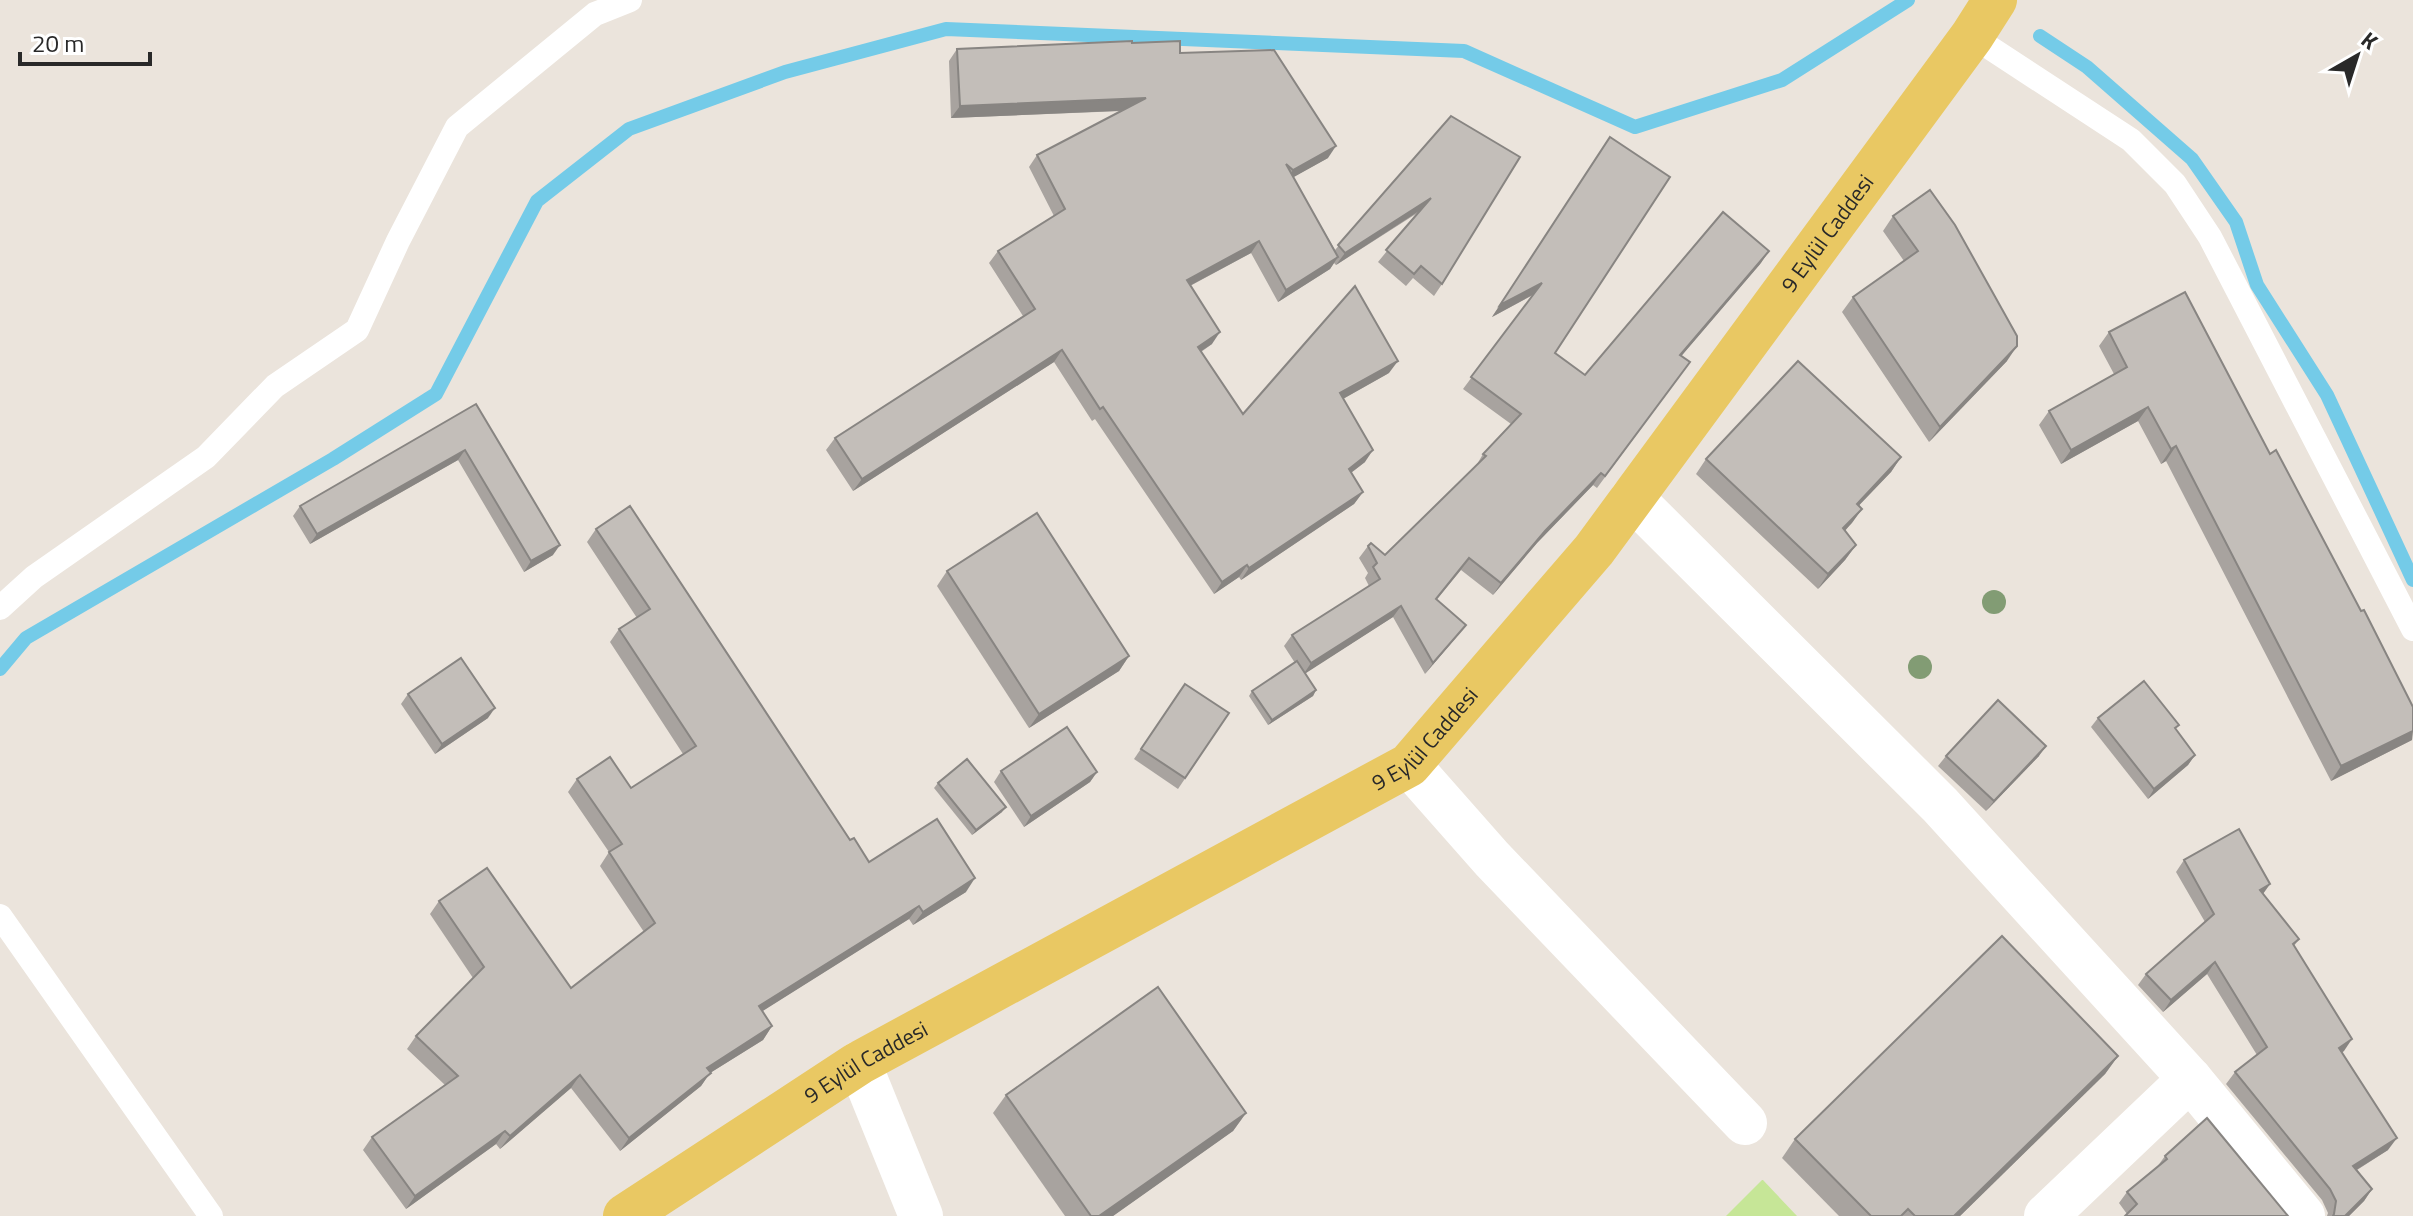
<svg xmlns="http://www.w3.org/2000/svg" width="2413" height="1216" font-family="'Titillium Web',sans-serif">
  <rect width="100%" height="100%" fill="#ebe4dc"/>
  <!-- pitch -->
  <polygon fill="#c6e697" points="1763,1180 1797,1216 1726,1216 1762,1180"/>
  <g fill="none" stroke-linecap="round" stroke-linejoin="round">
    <!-- stream -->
    <g stroke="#74cbe8" stroke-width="14">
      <polyline points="2040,36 2087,67 2192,159 2236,222 2257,285 2327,395 2413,580"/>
      <polyline points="0,669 26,638 333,459 436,394 537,201 629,129 785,72 946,29 1464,51 1635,127 1782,80 1908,0"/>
    </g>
    <!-- service -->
    <g stroke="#fff" stroke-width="24">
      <polyline points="1972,36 2131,140 2175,184 2210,237 2413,629"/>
      <polyline points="0,608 34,577 206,457 275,386 357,330 398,241 457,127 595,14 630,0"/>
      <polyline points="0,916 211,1216"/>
    </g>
    <!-- minor -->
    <g stroke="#fff" stroke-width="44">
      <polyline points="1632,498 1940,805 2190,1079 2303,1216"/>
      <polyline points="1409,765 1492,859 1745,1123"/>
      <polyline points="859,1063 921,1216"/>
      <polyline points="2046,1216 2190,1079"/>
    </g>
    <!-- primary -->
    <path stroke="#e9c863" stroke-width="44" id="s1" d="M625 1216 859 1063 1409 765 1594 550 1972 36 1995 0"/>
  </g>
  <!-- trees -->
  <g fill="#829c74">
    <circle cx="1994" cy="602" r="12"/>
    <circle cx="1920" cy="667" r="12"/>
  </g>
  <!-- wall -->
  <g fill="#a8a39f">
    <polygon points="1132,43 1180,53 1328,158 1293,177 1335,250 1451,116 1442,284 1434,296 1413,278 1406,286 1378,262 1419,212 1336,265 1334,263 1330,269 1278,302 1251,253 1190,286 1212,344 1201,352 1243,414 1389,373 1343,399 1365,462 1351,473 1363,492 1354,504 1241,580 1239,577 1214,594 1095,419 1092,421 1054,362 853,491 826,450 835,438 1023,316 989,263 998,251 1054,216 1029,167 1037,155 1122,111 951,118 949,61 957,49"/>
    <polygon points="1602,149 1555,353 1585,375 1761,263 1681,356 1690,362 1597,488 1593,485 1537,543 1493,595 1461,570 1436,600 1466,625 1457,636 1425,674 1393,617 1305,673 1316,690 1313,696 1268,725 1249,696 1252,691 1295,663 1284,646 1292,635 1369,586 1365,578 1368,573 1359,558 1368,546 1385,555 1476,466 1483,454 1511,424 1463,389 1533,295 1492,317"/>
    <polygon points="1893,216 2007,361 1929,442 1842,312 1853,297 1904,261 1883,231"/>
    <polygon points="2109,332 2270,454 2361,611 2413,707 2412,740 2331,781 2166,461 2161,464 2138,421 2061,464 2039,425 2049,411 2114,374 2099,346"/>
    <polygon points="476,404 553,555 524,572 458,460 310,544 293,516 300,506"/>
    <polygon points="1901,457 1891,472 1859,505 1862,509 1845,531 1856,545 1845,560 1818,589 1696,474 1706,459"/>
    <polygon points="596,529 850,840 869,862 966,892 913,925 909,919 762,1011 772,1026 763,1040 710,1073 701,1086 620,1151 571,1088 500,1149 496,1144 406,1209 363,1150 372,1137 445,1085 407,1049 416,1036 473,978 430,914 439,901 571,988 644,932 600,866 609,852 568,792 577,779 631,788 683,754 610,642 619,629 637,618 587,542"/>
    <polygon points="947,571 1129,656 1119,671 1029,728 937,586"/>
    <polygon points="1185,684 1229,713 1178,789 1134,759"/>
    <polygon points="408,694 488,718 435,754 401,704"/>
    <polygon points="2098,718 2176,730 2195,755 2188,765 2148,799 2091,727"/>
    <polygon points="1946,756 2039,756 1986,811 1938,766"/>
    <polygon points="1001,771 1097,772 1090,782 1024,827 994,782"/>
    <polygon points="938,783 1002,812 972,835 934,788"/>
    <polygon points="2184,860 2270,884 2263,894 2299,939 2294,946 2344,1051 2342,1052 2388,1150 2357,1170 2372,1189 2364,1201 2349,1216 2327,1216 2328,1213 2322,1200 2226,1084 2235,1072 2257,1055 2207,974 2163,1012 2138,985 2146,974 2205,922 2176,872"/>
    <polygon points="2118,1056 2105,1074 1960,1216 1839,1216 1782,1158 1795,1139"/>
    <polygon points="1006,1095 1246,1113 1233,1131 1113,1216 1065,1216 993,1113"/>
    <polygon points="2165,1156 2288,1216 2127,1214 2119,1203 2127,1192 2157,1167"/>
  </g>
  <!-- shaded-wall -->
  <g fill="#888582">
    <polygon points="1146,98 1138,110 951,118 960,106"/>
    <polygon points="1336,146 1328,158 1285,182 1293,170"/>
    <polygon points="1431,198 1422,209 1336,265 1345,253"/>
    <polygon points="1259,241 1251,253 1178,292 1187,280"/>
    <polygon points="1769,251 1761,263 1672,367 1680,355"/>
    <polygon points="1338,257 1330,269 1278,302 1286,290"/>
    <polygon points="1542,283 1534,294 1492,317 1500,305"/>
    <polygon points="1220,332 1212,344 1189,359 1198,347"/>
    <polygon points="2017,346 2007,361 1929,442 1940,427"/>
    <polygon points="1062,350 1054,362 853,491 862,479"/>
    <polygon points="1398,361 1389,373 1332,405 1340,393"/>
    <polygon points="2148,407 2138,421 2061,464 2071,450"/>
    <polygon points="2176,446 2166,461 2161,464 2171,449"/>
    <polygon points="465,450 458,460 310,544 317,534"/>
    <polygon points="1373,450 1365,462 1340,481 1349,469"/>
    <polygon points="1901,457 1891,472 1847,518 1857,504"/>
    <polygon points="1601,473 1593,485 1537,543 1493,595 1501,583 1545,531"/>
    <polygon points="1363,492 1354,504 1241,580 1249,568"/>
    <polygon points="1862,509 1852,523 1833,543 1843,528"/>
    <polygon points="560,545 553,555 524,572 531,561"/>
    <polygon points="1856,545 1845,560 1818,589 1828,574"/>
    <polygon points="1247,565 1239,577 1214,594 1222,582"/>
    <polygon points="1401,606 1393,617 1303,675 1311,663"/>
    <polygon points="1466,625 1457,636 1425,674 1433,663"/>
    <polygon points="1129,656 1119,671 1029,728 1039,714"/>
    <polygon points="1316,690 1313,696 1268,725 1272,720"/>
    <polygon points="495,708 488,718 435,754 442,744"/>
    <polygon points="2413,731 2412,740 2331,781 2341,766"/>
    <polygon points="2046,746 2039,756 1986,811 1994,801"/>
    <polygon points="2195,755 2188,765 2148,799 2154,789"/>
    <polygon points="1097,772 1090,782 1024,827 1031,816"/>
    <polygon points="1006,807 1002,812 972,835 976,830"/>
    <polygon points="975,878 966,892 913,925 923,912"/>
    <polygon points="2270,884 2262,895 2260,890"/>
    <polygon points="919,906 909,919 750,1019 759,1006"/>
    <polygon points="2215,962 2207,974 2163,1012 2171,1000"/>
    <polygon points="772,1026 763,1040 710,1073 701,1086 620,1151 629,1138 707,1068"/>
    <polygon points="2352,1039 2344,1051 2331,1059 2339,1048"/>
    <polygon points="2118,1056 2105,1074 1960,1216 1954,1216"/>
    <polygon points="580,1075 571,1088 500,1149 510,1136"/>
    <polygon points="1246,1113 1233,1131 1113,1216 1099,1216"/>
    <polygon points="505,1131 496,1144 406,1209 415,1196"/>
    <polygon points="2397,1138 2388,1150 2345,1177 2353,1166"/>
    <polygon points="2372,1189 2364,1201 2349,1216 2345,1216"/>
  </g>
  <!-- building -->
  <g fill="#c3beb9" stroke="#888582" stroke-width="2">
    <polygon points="1132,41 1132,43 1180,41 1180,53 1274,50 1336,146 1293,170 1286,164 1338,257 1286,290 1259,241 1187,280 1220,332 1198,347 1243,414 1355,286 1398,361 1340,393 1373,450 1349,469 1363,492 1249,568 1247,565 1222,582 1103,407 1100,409 1062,350 862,479 835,438 1035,309 998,251 1065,209 1037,155 1146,98 960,106 957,49"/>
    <polygon points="1451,116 1520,157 1442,284 1421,266 1414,274 1386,250 1431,198 1345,253 1338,245"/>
    <polygon points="1610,137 1670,177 1555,353 1585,375 1723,212 1769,251 1680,355 1690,362 1605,476 1601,473 1545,531 1501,583 1469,558 1436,599 1466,625 1433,663 1401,606 1311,663 1292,635 1380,579 1373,567 1377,563 1368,546 1371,543 1385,555 1486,456 1483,454 1521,414 1471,377 1542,283 1500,305"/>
    <polygon points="1930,190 1955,225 2017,336 2017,346 1940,427 1853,297 1918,251 1893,216"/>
    <polygon points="2185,292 2270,454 2276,450 2361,611 2364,610 2413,707 2413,731 2341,766 2176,446 2171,449 2148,407 2071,450 2049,411 2127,367 2109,332"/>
    <polygon points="1798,361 1901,457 1857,504 1862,509 1843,528 1856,545 1828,574 1706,459"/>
    <polygon points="476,404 560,545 531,561 465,450 317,534 300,506"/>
    <polygon points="630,506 850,840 854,838 869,862 937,819 975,878 923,912 919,906 759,1006 772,1026 707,1068 711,1073 629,1138 580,1075 510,1136 505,1131 415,1196 372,1137 458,1076 416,1036 484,967 439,901 487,868 571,988 655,923 609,852 622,844 577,779 610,757 631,788 696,746 619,629 650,609 596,529"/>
    <polygon points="1037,513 1129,656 1039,714 947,571"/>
    <polygon points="461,658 495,708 442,744 408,694"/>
    <polygon points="1297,661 1316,690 1272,720 1252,691"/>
    <polygon points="2144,681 2179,725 2175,728 2195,755 2154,789 2098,718"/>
    <polygon points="1185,684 1229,713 1185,778 1141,749"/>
    <polygon points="1998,700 2046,746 1994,801 1946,756"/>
    <polygon points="1067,727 1097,772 1031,816 1001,771"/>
    <polygon points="967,759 1006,807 976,830 938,783"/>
    <polygon points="2239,829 2270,884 2260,890 2299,939 2293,944 2352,1039 2339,1048 2397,1138 2353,1166 2372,1189 2345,1216 2333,1216 2334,1214 2336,1201 2330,1189 2235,1072 2267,1047 2215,962 2171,1000 2146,974 2214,914 2184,860"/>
    <polygon points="2002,936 2118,1056 1954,1216 1915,1216 1908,1209 1901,1216 1871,1216 1795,1139"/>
    <polygon points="1158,987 1246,1113 1099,1216 1091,1216 1006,1095"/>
    <polygon points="2207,1118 2288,1216 2125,1216 2137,1204 2127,1192 2167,1159 2165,1156"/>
  </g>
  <g text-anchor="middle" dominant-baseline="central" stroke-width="7" stroke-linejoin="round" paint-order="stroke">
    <!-- street labels -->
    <g font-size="22" fill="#292929" stroke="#fff">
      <text stroke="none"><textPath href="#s1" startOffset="1582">9 Eylül Caddesi</textPath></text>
      <text stroke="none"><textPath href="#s1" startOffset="934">9 Eylül Caddesi</textPath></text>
      <text stroke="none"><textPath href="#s1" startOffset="286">9 Eylül Caddesi</textPath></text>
    </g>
  </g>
  <!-- north arrow -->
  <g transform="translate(2357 56) rotate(39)" stroke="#ffffff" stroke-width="6" paint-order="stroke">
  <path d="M0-6L14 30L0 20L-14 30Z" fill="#292929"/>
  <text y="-12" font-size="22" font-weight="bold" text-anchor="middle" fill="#292929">K</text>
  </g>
  <!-- scale -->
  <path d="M20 52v12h130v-12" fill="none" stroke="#292929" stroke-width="4"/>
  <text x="32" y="52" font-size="24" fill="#292929" stroke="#ffffff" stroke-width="6" paint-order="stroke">20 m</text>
</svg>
